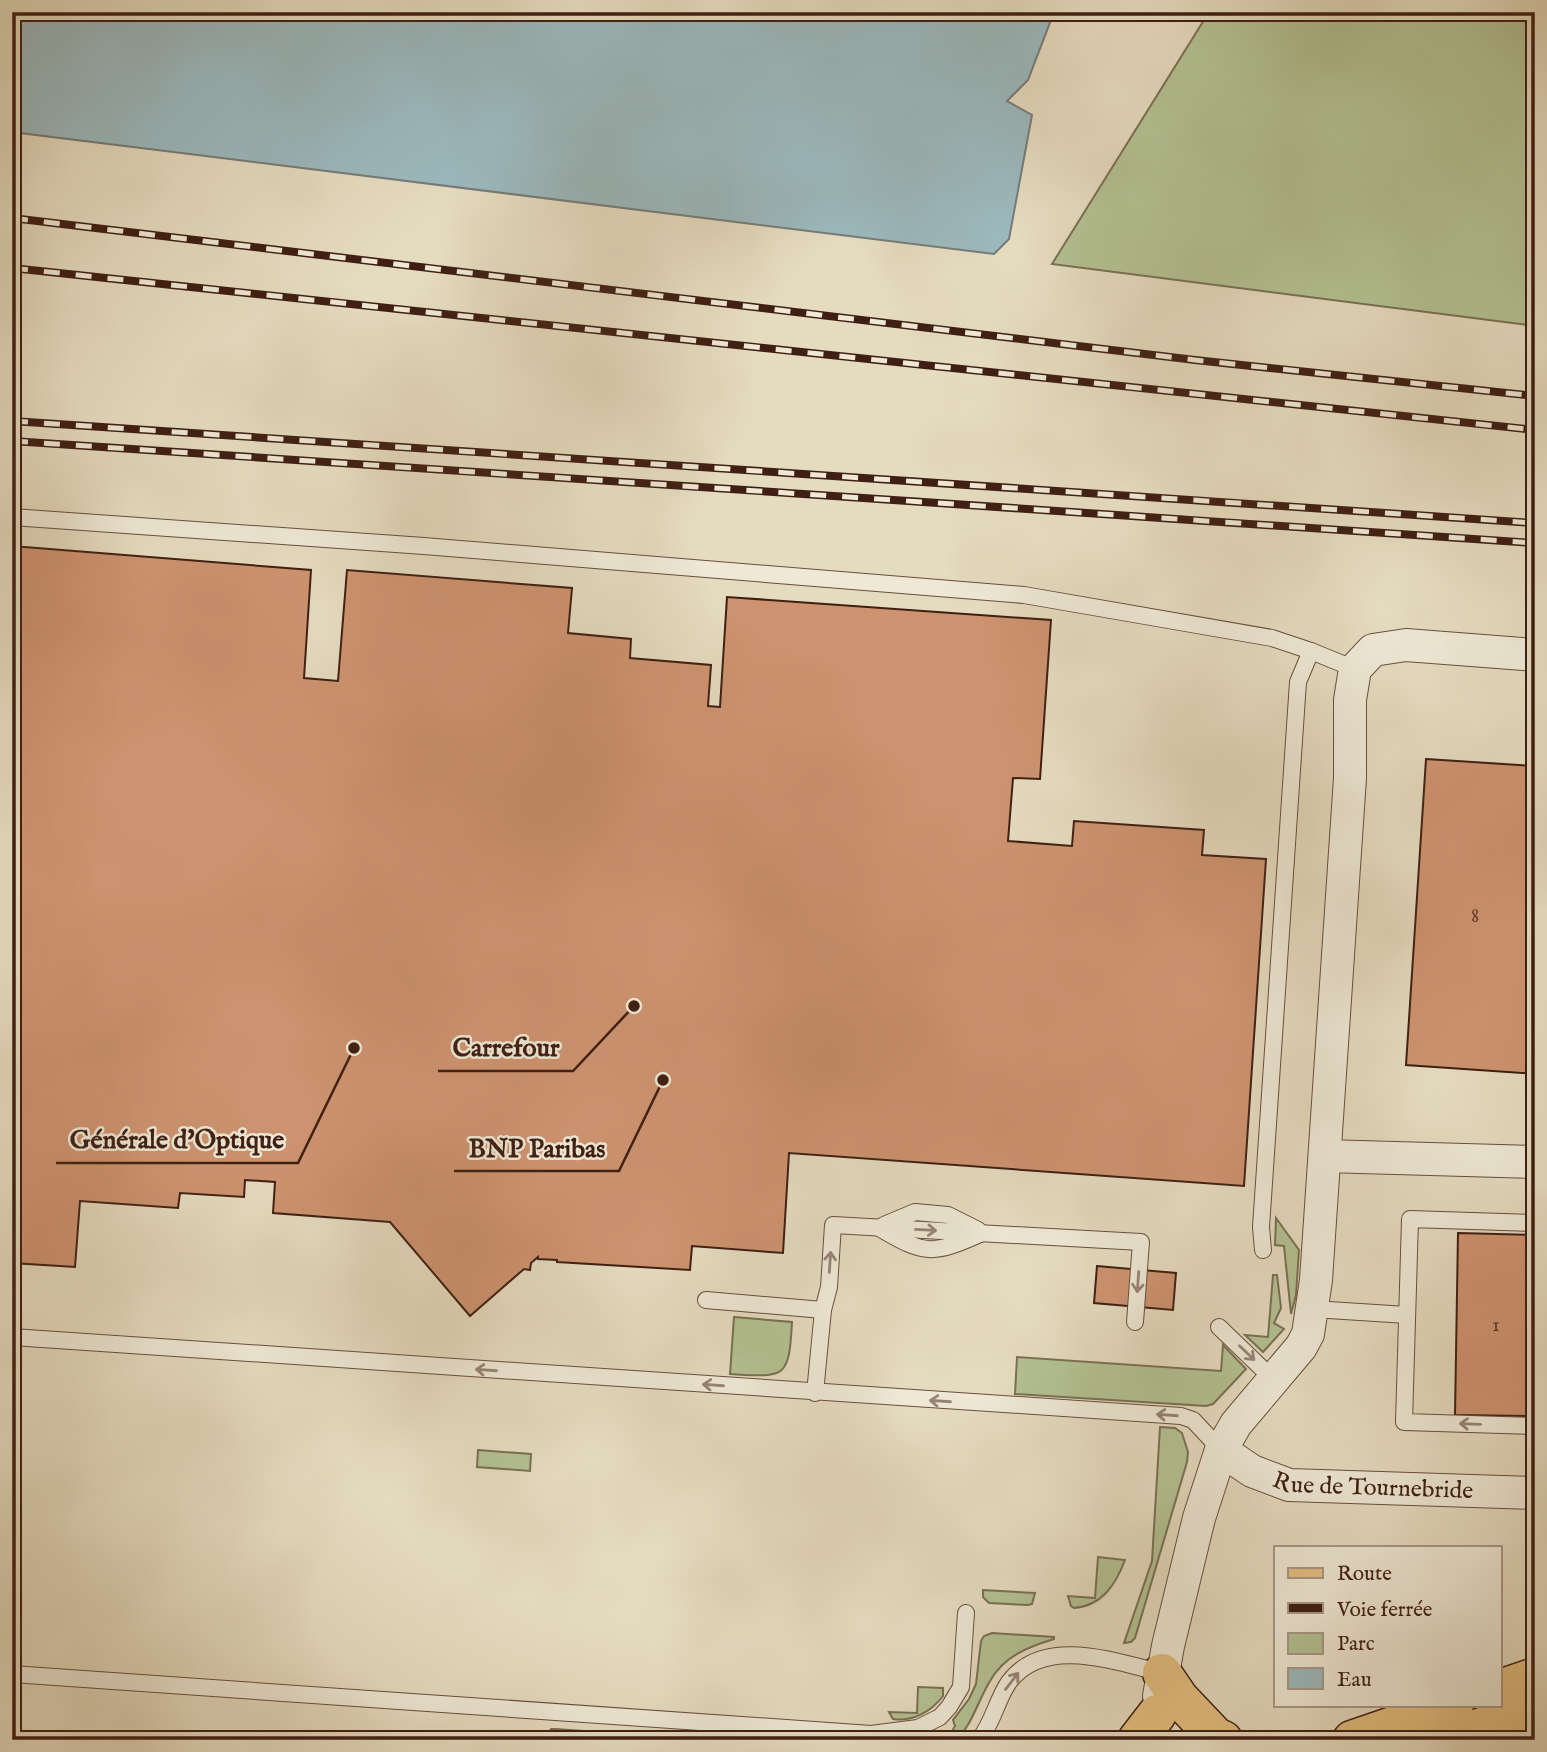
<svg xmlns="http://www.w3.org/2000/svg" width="1547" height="1752" font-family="'IM FELL English',serif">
  <rect width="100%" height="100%" fill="#e5dbbf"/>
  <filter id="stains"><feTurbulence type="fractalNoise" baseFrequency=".00286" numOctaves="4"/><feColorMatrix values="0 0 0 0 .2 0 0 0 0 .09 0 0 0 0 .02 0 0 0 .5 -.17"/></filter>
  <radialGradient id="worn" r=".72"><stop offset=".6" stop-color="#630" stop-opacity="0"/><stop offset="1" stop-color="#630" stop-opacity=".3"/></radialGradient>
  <!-- green -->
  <g fill="#b3c193" stroke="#797053" stroke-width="2">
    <polygon points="1209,12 1535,12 1535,326 1052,264"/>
    <polygon points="1276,1218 1299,1250 1296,1295 1291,1314 1284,1246 1275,1245"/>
    <polygon points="1273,1275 1277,1275 1281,1308 1274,1323 1284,1329 1263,1352 1245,1335 1268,1337"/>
    <path d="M734 1317 792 1322C789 1380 785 1377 730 1374Z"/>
    <polygon points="1223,1345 1246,1369 1213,1404 1206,1406 1015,1394 1017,1357 1221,1371"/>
    <polygon points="1160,1427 1175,1428 1182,1433 1188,1452 1187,1462 1135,1638 1131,1642 1124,1643 1152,1561"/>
    <polygon points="478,1450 531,1454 530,1471 477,1467"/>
    <path d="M1098 1557 1125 1560C1116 1584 1102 1606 1074 1608L1071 1606 1068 1596 1095 1598Z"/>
    <polygon points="983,1590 1035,1593 1032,1604 1028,1605 989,1603 983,1597"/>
    <path d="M992 1633 1054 1637V1639C1028 1647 1004 1656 990 1681 978 1701 973 1722 957 1740H947L955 1726 953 1720 969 1699 976 1684 981 1641 984 1636Z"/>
    <path d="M918 1687 943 1688V1696C931 1712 912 1722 893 1719L889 1712 917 1713Z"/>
    <polygon points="551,1729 556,1729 705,1740 543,1740"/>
  </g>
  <!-- water -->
  <polygon fill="#9bb8bd" stroke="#767b79" stroke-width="2" points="12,12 1054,12 1028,80 1007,101 1032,115 1009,239 994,254 12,132"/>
  <!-- building -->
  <g fill="#cd9370" stroke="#3f1f13" stroke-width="2">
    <polygon points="12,546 311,570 304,678 338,681 347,570 572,588 568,633 631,639 630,658 711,665 708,706 720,707 727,597 1051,620 1040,779 1013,778 1008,841 1072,846 1074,821 1204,830 1202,855 1266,859 1244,1186 789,1153 783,1253 692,1246 690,1270 557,1262 557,1260 538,1259 538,1257 531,1263 530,1270 524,1269 470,1316 390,1222 273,1213 275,1182 245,1180 244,1197 180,1193 178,1208 80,1201 75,1267 12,1263"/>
    <polygon points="1426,759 1535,766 1535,1074 1406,1065"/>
    <polygon points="1458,1233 1535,1235 1535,1416 1455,1415"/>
    <polygon points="1097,1266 1176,1273 1173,1310 1094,1303"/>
  </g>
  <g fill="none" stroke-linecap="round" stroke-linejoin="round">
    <!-- lane casing -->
    <g stroke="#684e3e" stroke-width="18">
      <g id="lane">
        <polyline points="12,517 424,546 1024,595 1272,638 1311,651"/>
        <polyline points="1535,1223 1410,1219 1404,1422 1535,1426"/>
        <polyline points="884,1225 915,1212 948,1215 978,1230"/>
        <path d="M881 1229C925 1255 933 1255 980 1234"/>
        <polyline points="1263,1250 1261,1227 1298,682 1311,651 1355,669"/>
        <polyline points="706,1300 823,1310"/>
        <polyline points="1313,1309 1407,1315"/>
        <polyline points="1219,1327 1274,1380"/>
        <polyline points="12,1337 1181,1416 1193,1420 1221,1450"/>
        <polyline points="815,1393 823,1310 829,1287 833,1225 1141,1242 1135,1322"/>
        <polyline points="12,1674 871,1734 918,1728 940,1717 949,1707 961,1687 966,1613"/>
        <path d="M979 1740C993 1723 997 1699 1009 1682 1044 1635 1116 1662 1162 1673"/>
      </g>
    </g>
    <!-- street casing -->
    <g stroke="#684e3e" stroke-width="34">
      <g id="street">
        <polyline points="1325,1156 1535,1162"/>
        <path id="s1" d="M1221 1450 1252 1471 1289 1485 1535 1493"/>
        <polyline points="1159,1696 1168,1646 1199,1518 1221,1450 1236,1424 1301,1347 1308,1334 1316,1280 1350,778 1350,700 1355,669 1373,650 1406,645 1535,655"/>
      </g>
    </g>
    <!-- primary casing -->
    <g stroke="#3f1f13" stroke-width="41">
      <g id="primary">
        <polyline points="1162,1673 1179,1698 1216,1737 1223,1740"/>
        <polyline points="1500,1689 1535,1677"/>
        <polyline points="1137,1740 1157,1714"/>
        <polyline points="1352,1740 1454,1705"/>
        <polyline points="1447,1740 1535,1707"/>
      </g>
    </g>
    <!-- lane -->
    <use href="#lane" stroke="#eee8d5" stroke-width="16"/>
    <!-- street -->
    <use href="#street" stroke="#eee8d5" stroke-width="32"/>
    <!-- primary -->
    <use href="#primary" stroke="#e2be80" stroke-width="38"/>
    <!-- rail casing -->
    <g stroke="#3f1f13" stroke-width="8">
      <g id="rail">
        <polyline points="12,218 1195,360 1535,396"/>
        <polyline points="12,268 1535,430"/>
        <polyline points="12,421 1535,523"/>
        <polyline points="12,441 1535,543"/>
      </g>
    </g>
    <!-- rail -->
    <use href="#rail" stroke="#eee8d5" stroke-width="5" stroke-dasharray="16" stroke-linecap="butt"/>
  </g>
  <!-- one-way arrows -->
  <defs><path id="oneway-shaft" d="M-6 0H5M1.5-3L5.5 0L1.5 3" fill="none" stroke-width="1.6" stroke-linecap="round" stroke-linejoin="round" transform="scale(1.75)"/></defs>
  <g stroke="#968474">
    <use href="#oneway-shaft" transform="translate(926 1230) rotate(3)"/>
    <use href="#oneway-shaft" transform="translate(830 1262) rotate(-86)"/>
    <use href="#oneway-shaft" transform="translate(1138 1282) rotate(94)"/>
    <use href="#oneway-shaft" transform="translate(1247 1353) rotate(44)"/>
    <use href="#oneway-shaft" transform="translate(486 1370) rotate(-176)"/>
    <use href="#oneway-shaft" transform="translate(713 1385) rotate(-176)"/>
    <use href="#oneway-shaft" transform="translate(940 1401) rotate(-176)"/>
    <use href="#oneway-shaft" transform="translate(1167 1415) rotate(-176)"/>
    <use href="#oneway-shaft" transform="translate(1470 1424) rotate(-178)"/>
    <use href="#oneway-shaft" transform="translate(1012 1681) rotate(-52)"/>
  </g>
  <g text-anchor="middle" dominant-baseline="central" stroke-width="5" stroke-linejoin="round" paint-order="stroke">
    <!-- number labels -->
    <g font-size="21" fill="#623c2a">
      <text x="1475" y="916">8</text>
      <text x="1496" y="1325">1</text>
    </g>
    <!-- street labels -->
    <g font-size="24" fill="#3f1f13" stroke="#eee8d5">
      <text stroke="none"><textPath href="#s1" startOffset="161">Rue de Tournebride</textPath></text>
    </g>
  </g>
  <!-- callouts -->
  <path fill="none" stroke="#3f1f13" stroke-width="2.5" d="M634 1006L573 1071H438M354 1048L298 1163H56M663 1080L619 1171H454"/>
  <g fill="#3f1f13" stroke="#eee8d5" stroke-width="2.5">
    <circle cx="634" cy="1006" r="7"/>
    <circle cx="354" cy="1048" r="7"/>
    <circle cx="663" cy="1080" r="7"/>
  </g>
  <g font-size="26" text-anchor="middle" font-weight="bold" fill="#3f1f13" stroke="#eee8d5" stroke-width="5" stroke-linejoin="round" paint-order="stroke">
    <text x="506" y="1056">Carrefour</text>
    <text x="177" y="1148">Générale d'Optique</text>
    <text x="537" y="1157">BNP Paribas</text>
  </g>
  <!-- margin -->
  <rect width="1547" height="1752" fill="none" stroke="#e5dbbf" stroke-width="42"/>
  <rect x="14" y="14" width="1519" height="1724" fill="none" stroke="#3f1f13" stroke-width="3.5"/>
  <rect x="21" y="21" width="1505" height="1710" fill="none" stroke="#3f1f13" stroke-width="2"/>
  <!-- legend -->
  <rect x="1274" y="1546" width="228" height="161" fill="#eee8d5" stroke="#a89887" stroke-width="2"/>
  <rect x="1288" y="1568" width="35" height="10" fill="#e2be80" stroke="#a89887" stroke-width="2"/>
  <text x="1337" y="1580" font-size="21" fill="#3f1f13">Route</text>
  <rect x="1288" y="1603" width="35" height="10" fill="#3f1f13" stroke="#a89887" stroke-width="2"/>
  <text x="1337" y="1616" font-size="21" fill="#3f1f13">Voie ferrée</text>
  <rect x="1288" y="1633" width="35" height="21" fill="#b3c193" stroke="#a89887" stroke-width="2"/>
  <text x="1337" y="1650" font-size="21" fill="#3f1f13">Parc</text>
  <rect x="1288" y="1668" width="35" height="21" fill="#9bb8bd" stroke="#a89887" stroke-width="2"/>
  <text x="1337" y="1686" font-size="21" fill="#3f1f13">Eau</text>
  <rect width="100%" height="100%" filter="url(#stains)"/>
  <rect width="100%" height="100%" fill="url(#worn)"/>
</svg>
